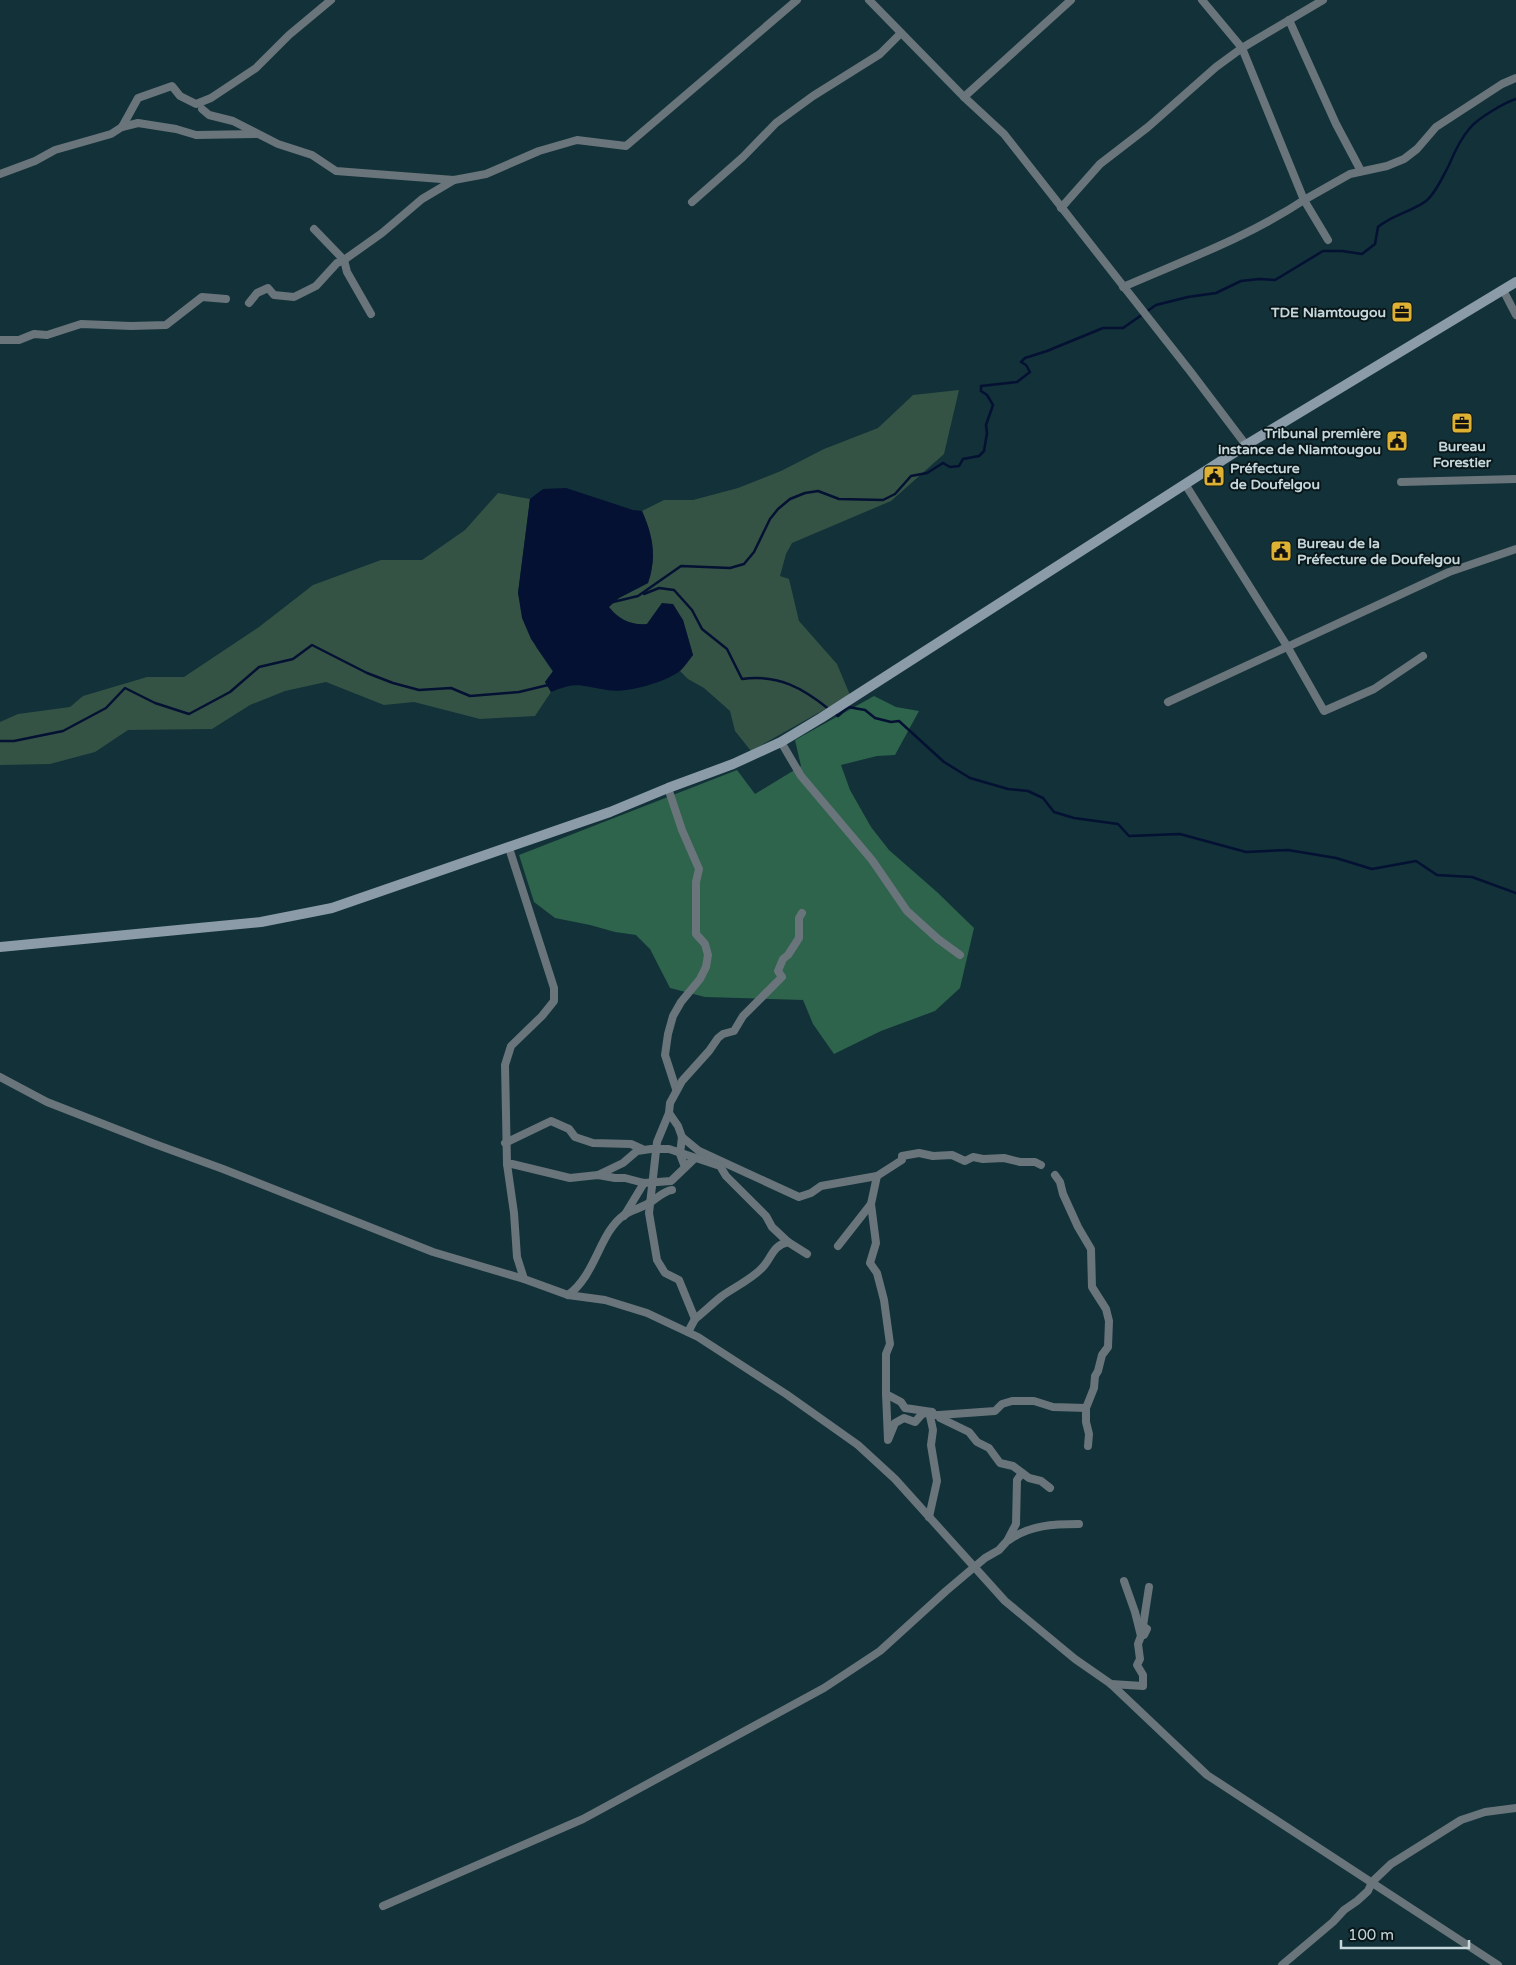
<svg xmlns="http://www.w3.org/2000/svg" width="1516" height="1965" font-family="'Varela Round',sans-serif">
  <rect width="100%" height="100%" fill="#123138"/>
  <!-- green -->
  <g fill="#345345">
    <path d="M959 390 944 454 891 501 792 543 786 554 780 576 789 579 799 621 837 664 850 695 751 751 735 731 730 711 704 688 688 679 680 671 693 655 683 620 662 603 647 624C632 626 618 619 608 606L619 598 648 583C657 557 653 535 642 511L664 500H693L738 488 781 471 824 449 878 428 913 395Z"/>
    <polygon points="498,493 530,499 518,593 536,647 553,672 545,682 551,692 535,716 480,719 414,702 384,705 326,682 285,691 250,705 212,729 128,730 95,752 50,764 0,765 0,722 18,714 70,707 83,696 147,677 184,677 259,627 313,585 381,560 422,560 465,530"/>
  </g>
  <!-- forest -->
  <polygon fill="#2e634c" points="874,696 896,707 919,711 895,755 877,756 841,765 850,790 871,827 889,850 937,892 974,928 960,988 935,1011 881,1031 834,1054 813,1024 803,1000 705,997 670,988 650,949 636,935 615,932 590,925 555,918 534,902 519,855 737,770 755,794 801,766 795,740"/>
  <!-- water -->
  <path fill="#041133" d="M566 488 633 510 642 511C653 536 657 557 648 583L619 598 609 607C618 619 632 626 647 624L662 603 673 604 683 620 693 655C689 660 685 666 681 670 667 682 625 694 607 690 580 686 578 681 551 692L545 682 553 671 531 639 522 618 518 593 530 499 543 489Z"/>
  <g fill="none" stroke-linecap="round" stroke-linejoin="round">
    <!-- stream -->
    <g stroke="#041133" stroke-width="2.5">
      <path d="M644 594 659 588 674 590 692 610 702 629 727 649 742 679C778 674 803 688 830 710"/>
      <path d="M613 602 638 596 681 566 730 568 744 564 754 552 770 519 778 509 790 499 805 493 818 491 839 499 883 500 895 494 911 476 927 473 943 463 950 467 959 466 963 459 979 456 984 451 987 433 986 425 993 405 987 395 981 391V386L1017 382 1030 372 1026 365 1021 362 1025 358 1047 351 1103 328H1123L1156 305 1188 297 1216 293 1241 281 1259 279 1275 280 1323 251H1342L1362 254 1375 244 1378 227C1392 215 1411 212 1426 201 1436 193 1443 176 1449 165 1454 153 1461 138 1470 128 1478 118 1504 103 1516 99"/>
      <polyline points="835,713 838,716 848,707 865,710 875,718 891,722 899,721 944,762 970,778 1008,789 1028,791 1043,798 1054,812 1074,818 1118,824 1129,836 1180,834 1246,852 1288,850 1336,858 1372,869 1416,861 1437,875 1472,877 1516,893"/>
      <polyline points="0,741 14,741 63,731 106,708 125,688 155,703 189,714 230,692 259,667 293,659 312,645 367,673 393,683 419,690 451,688 470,696 519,692 548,685"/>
    </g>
    <!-- street -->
    <g stroke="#69747b" stroke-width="8">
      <polyline points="869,0 964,97 1004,134 1190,371 1246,445"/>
      <polyline points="1289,20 1336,124 1361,171"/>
      <polyline points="964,97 1071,0"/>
      <polyline points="202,109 209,115 233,121 278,144 312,155 336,171 454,180 486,174 539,151 577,140 626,146 797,0"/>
      <polyline points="122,127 138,123 176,129 196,135 256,134"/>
      <polyline points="0,174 35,161 55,150 111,134 122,127 138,98 172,86 180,96 196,104 211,98 256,68 289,35 331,0"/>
      <polyline points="692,202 743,157 776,123 813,96 880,54 901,33"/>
      <polyline points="1061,208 1100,164 1148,127 1216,67 1242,48 1323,0"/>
      <polyline points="314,229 344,260 347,272 371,314"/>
      <polyline points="1328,240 1304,200 1350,174 1387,166 1404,159 1417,149 1436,127 1502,84 1516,78"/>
      <path d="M1123 287C1185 260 1248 237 1304 200L1242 48 1202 0"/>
      <polyline points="1503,290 1516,315"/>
      <polyline points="249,303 257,293 268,288 274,295 294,297 316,286 337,263 344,260 382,233 422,199 454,180"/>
      <polyline points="0,340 19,340 34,334 47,335 81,324 131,326 166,325 202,297 226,299"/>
      <polyline points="1401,482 1516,479"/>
      <polyline points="1185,484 1287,646 1324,711 1374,689 1423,656"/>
      <polyline points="1168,702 1449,572 1516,549"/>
      <polyline points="781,742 801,776 872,860 907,911 938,939 960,955"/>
      <polyline points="668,788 682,830 699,869 696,882 696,934 705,944 708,955 706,967 700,979 681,1002 673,1016 668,1034 665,1055 676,1089"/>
      <polyline points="509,848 554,988 554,1001 542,1016 511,1046 505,1065 507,1164 514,1213 517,1257 524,1279 568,1295 605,1300 647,1313 698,1337 786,1394 858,1445 895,1479 1005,1601 1075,1659 1111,1684 1207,1775 1498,1965"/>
      <polyline points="0,1077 47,1102 152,1143 223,1169 433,1252 524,1279"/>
      <polyline points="669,1113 657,1142 649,1213 657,1260 665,1273 679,1280 695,1319 688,1332"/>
      <polyline points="682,1137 699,1151 799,1197 811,1193 821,1186 877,1176"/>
      <polyline points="505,1143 551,1121 569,1129 575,1137 593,1143 631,1144 642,1149"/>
      <polyline points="507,1164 512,1164 570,1178 598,1175 615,1178 625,1178 644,1183 671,1181 695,1158"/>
      <polyline points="685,1167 680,1154 682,1137 678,1126 669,1113 670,1103 682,1081 709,1051 718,1038 723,1034 734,1031 743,1016 782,977 778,971 783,959 788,955 799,938 799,918 802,913"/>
      <polyline points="598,1175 623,1163 637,1151 651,1149 669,1149 720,1166 726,1176 766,1216 772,1227 788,1242 807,1254"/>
      <polyline points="1055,1175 1060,1182 1063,1194 1078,1227 1091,1249 1092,1287 1106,1309 1109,1321 1108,1347 1102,1355 1098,1371 1095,1376 1094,1388 1086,1408 1086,1422 1089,1434 1088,1446"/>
      <polyline points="871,1204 876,1243 870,1263 877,1273 884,1300 890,1344 886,1354 886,1394 901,1402 905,1408 932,1412 934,1415 939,1415 940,1418 969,1432 977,1442 989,1448 1000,1463 1013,1466 1029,1478 1041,1481 1050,1488"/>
      <polyline points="624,1216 644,1183"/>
      <polyline points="838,1246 871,1204 877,1176 902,1160 902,1156 919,1153 933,1156 952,1155 965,1161 973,1157 983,1159 1004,1158 1020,1162 1035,1162 1041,1165"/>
      <path d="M568 1295C596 1275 599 1233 624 1215 632 1210 641 1208 649 1203 657 1199 663 1191 672 1190"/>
      <path d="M695 1319C704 1312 713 1303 722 1296 735 1287 750 1280 761 1269 772 1259 771 1246 788 1242"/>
      <polyline points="886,1394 888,1440 895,1423 904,1418 915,1422 922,1414 930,1412"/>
      <polyline points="939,1415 995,1411 1002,1404 1012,1401 1034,1401 1053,1407 1086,1408"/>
      <polyline points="929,1517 937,1481 931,1445 933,1430 930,1416 932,1412"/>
      <path d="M1009 1540C1030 1525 1054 1524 1079 1524"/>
      <polyline points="1141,1636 1144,1635 1147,1629 1143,1626 1149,1587"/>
      <polyline points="1111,1684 1143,1686 1143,1675 1137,1665 1140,1659 1138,1644 1141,1636 1135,1612 1124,1581"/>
      <polyline points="383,1906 583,1819 824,1688 880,1651 946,1591 985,1558 999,1550 1007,1541 1016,1524 1017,1480 1022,1473"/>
      <polyline points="1282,1965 1333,1922 1344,1910 1357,1901 1368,1891 1372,1882 1391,1864 1461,1820 1485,1812 1516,1808"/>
    </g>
    <!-- secondary -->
    <polyline stroke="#8b9ca8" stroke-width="10" points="0,947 261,922 332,908 610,812 668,788 733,764 781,742 821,718 1246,445 1516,282"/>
  </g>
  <!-- icons -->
  <defs>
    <g id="office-square" transform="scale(1.125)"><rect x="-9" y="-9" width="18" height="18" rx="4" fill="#deb133" stroke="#0a171a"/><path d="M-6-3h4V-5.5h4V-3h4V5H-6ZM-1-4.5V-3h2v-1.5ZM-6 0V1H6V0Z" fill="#111"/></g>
    <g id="civic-square" transform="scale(1.125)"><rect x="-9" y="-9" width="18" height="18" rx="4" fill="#deb133" stroke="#0a171a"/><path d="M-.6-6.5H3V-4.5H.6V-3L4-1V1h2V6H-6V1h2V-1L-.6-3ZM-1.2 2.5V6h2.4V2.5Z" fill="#111"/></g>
  </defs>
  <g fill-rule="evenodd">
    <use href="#office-square" x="1402" y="312"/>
    <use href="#office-square" x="1462" y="423"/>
    <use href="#civic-square" x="1397" y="441"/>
    <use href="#civic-square" x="1214" y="476"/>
    <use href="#civic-square" x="1281" y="551"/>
  </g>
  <g text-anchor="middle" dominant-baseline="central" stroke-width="4" stroke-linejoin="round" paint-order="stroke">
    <!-- poi labels -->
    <g font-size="14" font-weight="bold" fill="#c5d7db" stroke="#0a171a" text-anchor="end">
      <text x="1386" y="312">TDE Niamtougou</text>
      <text x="1381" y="433">Tribunal première<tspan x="1381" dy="16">instance de Niamtougou</tspan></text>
      <text x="1462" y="446" text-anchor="middle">Bureau<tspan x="1462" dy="16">Forestier</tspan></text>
      <text x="1230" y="468" text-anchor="start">Préfecture<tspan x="1230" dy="16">de Doufelgou</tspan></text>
      <text x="1297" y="543" text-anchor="start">Bureau de la<tspan x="1297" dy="16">Préfecture de Doufelgou</tspan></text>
    </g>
  </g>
  <!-- scale -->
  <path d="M1341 1940v8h128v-8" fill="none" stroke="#c5d7db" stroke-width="2.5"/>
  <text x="1348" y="1940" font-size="15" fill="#c5d7db" stroke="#0a171a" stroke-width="4" paint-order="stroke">100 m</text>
</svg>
